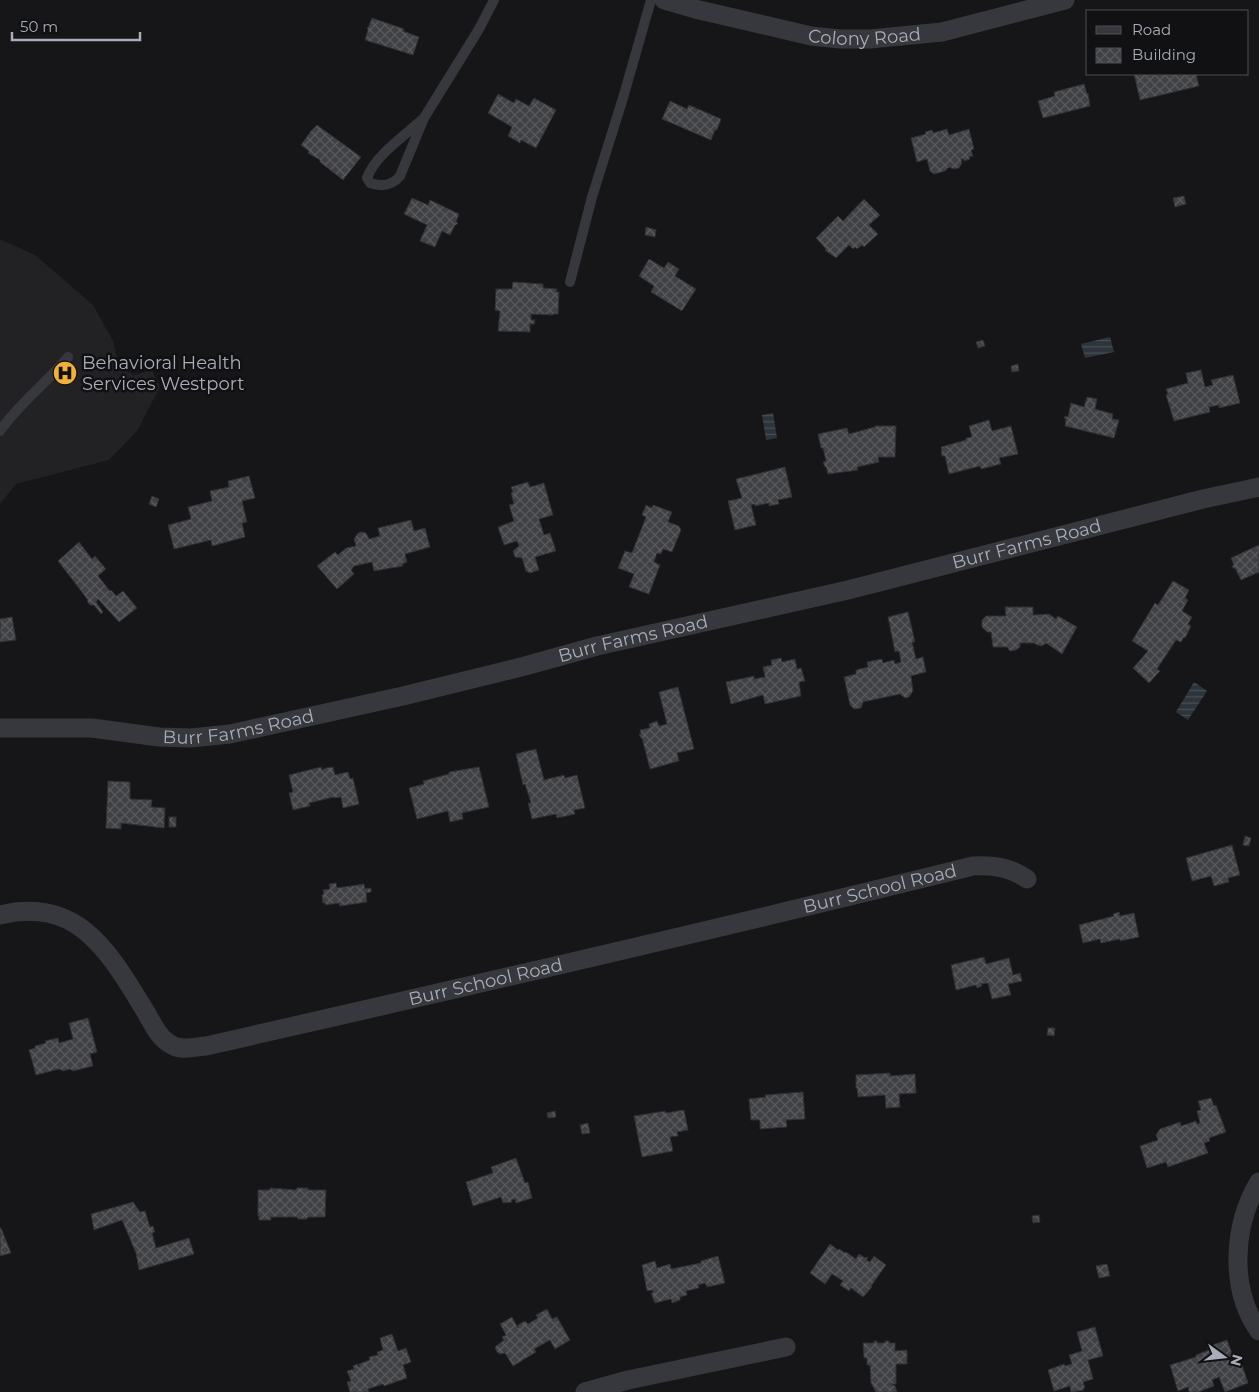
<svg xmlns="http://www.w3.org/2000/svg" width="1259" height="1392" font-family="Montserrat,sans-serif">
  <defs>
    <pattern id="water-rules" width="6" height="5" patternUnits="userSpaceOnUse" patternTransform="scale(1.25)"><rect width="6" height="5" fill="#2c353c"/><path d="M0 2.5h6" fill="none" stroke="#485056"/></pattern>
    <pattern id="building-cross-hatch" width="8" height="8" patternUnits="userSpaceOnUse" patternTransform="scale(1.25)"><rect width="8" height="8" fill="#404145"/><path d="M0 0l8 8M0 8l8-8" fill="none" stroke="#595a5e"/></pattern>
  </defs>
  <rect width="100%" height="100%" fill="#161618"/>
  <!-- built -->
  <polygon fill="#222225" points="0,239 35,255 93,305 113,341 119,366 134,375 152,370 160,387 137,431 109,460 16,484 0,504"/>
  <!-- water -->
  <g fill="url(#water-rules)">
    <polygon points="1110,337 1114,352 1085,358 1081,344"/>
    <polygon points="773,413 777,438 766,440 762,415"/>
    <polygon points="1194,682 1207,691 1188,720 1176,712"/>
  </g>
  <!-- building -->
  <g fill="url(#building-cross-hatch)" stroke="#303034">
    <polygon points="372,18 404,29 403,31 419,37 413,55 365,40 368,30 367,27 368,28"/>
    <polygon points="1134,74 1196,74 1199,86 1140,100"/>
    <polygon points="1084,84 1087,94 1088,93 1090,106 1043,118 1038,101 1055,96 1054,92"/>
    <polygon points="498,94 514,103 516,99 529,106 534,98 556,110 536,148 521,140 520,143 508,136 512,127 488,113"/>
    <polygon points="670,101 687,109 689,105 721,119 717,130 715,130 711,140 662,119"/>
    <polygon points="317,125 361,157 343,180 320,162 320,160 308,153 309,151 301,145 311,131"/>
    <polygon points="947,129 949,135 969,129 974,149 971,150 973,156 969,157 970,159 964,161 963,159 961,159 962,163 959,168 953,169 949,167 945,171 934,174 930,171 927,159 917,162 911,138 926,134 925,132 932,130 933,133"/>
    <polygon points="1184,196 1186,204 1175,207 1173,198"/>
    <polygon points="412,198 428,205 430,200 459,214 456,222 458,223 456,225 455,225 450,235 442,231 435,247 420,241 427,225 404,214"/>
    <polygon points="864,199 880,215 869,225 878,234 864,247 862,245 857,249 855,247 853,249 849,245 836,258 825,250 826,249 816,238 838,216 843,221"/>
    <polygon points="646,227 656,230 655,237 645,235"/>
    <polygon points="649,259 664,268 668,262 679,269 675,276 696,289 682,311 651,292 654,286 639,276"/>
    <polygon points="513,282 543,284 543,288 557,289 556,292 559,292 558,314 553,314 553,315 531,314 531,320 535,320 534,324 530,324 530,332 498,331 500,311 495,310 496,289 512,289"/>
    <polygon points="983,340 985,346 978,348 976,342"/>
    <polygon points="1018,364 1019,371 1012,372 1011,366"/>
    <polygon points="1201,370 1205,387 1213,385 1211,380 1233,375 1240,403 1219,408 1219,405 1209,407 1210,412 1174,421 1166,395 1168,394 1166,389 1188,383 1186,373"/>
    <polygon points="1087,397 1097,399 1095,409 1113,414 1112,419 1119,420 1114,438 1065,426 1066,419 1064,418 1065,416 1068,417 1071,403 1084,407"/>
    <polygon points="989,420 992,431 1011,426 1018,454 999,458 1001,464 981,469 980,466 949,474 945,456 942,456 941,451 942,451 941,447 966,440 966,438 972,437 969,426"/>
    <polygon points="875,426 896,426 895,457 878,457 879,462 857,467 858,470 828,474 826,467 825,467 823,462 826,461 823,448 821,448 818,434 847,428 849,434 875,427"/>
    <polygon points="785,467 792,497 778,500 779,504 769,506 769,503 755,506 755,504 751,505 756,525 735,530 728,501 742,498 736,479"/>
    <polygon points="249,476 255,498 242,501 247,522 242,523 245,537 212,546 211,540 174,549 168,525 191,519 188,507 212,501 210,491 229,487 228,481"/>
    <polygon points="528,482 530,487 544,483 553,515 539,519 544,535 550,533 556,551 535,557 539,570 530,573 526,571 522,558 515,557 513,551 519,546 517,541 504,545 498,527 514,521 509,505 514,504 511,493 513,492 511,487"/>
    <polygon points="152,496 159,499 156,507 149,504"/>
    <polygon points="646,505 652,508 653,505 672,512 668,522 679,526 681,530 672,552 663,549 661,554 657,553 654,562 660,565 649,594 629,587 634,574 618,568 625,551 632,553 646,517 642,515"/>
    <polygon points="411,520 414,531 425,528 430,547 405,554 407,562 402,564 403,566 374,571 372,562 354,566 351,570 354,574 337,589 317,566 335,552 338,555 346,548 356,546 354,539 358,533 361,532 366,533 369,539 380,536 378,528"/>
    <polygon points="79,542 92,559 95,556 106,569 98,576 110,591 111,590 116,596 123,591 137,608 119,622 98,599 96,602 103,612 101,614 94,605 90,605 87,601 88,600 58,561"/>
    <polygon points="1259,545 1259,572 1241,580 1235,568 1233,568 1232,566 1234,565 1231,558"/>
    <polygon points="1173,581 1189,590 1185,598 1188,600 1182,611 1192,617 1188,624 1191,626 1185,638 1184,637 1181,642 1176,640 1157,669 1160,671 1149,683 1133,668 1148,651 1132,641 1155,603 1158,605"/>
    <polygon points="1005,607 1033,607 1033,615 1049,614 1056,619 1058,616 1077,627 1062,654 1046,643 1042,646 1037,645 1034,643 1020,643 1020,647 1016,650 1010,651 1007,647 993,647 991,632 987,632 982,627 982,620 986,616 1006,616"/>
    <polygon points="908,612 915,642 912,642 916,659 923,657 926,672 911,676 913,691 909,697 905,698 900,694 863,702 861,708 854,709 850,705 844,677 856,674 856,670 868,667 867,662 882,659 883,663 894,660 895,664 901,662 899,651 895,652 888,617"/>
    <polygon points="12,617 16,640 0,642 0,619"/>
    <polygon points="781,658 782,662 795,659 797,669 801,668 805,681 799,682 801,696 765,704 763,695 731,704 726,682 754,676 754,679 765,677 763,667 772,665 771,660"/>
    <polygon points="678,687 694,749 677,753 679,761 650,769 642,738 641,738 639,734 641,734 640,730 650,728 649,724 657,721 659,726 667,724 659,692"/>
    <polygon points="536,749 544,780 564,775 565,778 577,775 585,808 574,810 575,814 557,818 556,814 532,819 528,803 531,803 525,784 523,785 516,754"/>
    <polygon points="321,767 322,770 326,768 333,767 335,775 348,772 350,779 353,778 359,804 343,808 341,797 335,798 334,797 309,803 310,806 293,810 289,793 293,792 289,775"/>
    <polygon points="479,767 489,807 462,813 463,819 450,822 448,811 417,819 409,788 424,784 423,781 449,774 449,772"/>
    <polygon points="108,781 130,782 130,799 152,800 151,807 165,808 164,828 121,823 121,829 106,828"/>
    <rect x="169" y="817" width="7" height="10"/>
    <polygon points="1245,836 1251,838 1249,846 1243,845"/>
    <polygon points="1232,845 1240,875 1228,878 1229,882 1214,886 1211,876 1192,881 1186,858"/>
    <polygon points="336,883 337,888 364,884 365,889 371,888 371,892 366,893 367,902 340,906 339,903 326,905 325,903 323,903 322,895 324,894 323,890 330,889 329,884"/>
    <polygon points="1119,912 1120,916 1134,913 1139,937 1120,941 1120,939 1101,943 1100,939 1083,943 1079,925 1114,916 1113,914"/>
    <polygon points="984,957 986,964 1009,958 1013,975 1020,973 1022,981 1008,984 1011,995 992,999 988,983 981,984 982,986 977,988 976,985 956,990 951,965"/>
    <polygon points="88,1018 97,1052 90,1054 93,1066 73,1071 70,1069 63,1071 59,1069 36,1075 29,1050 35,1048 35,1046 46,1043 45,1041 58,1038 59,1043 73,1039 69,1023"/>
    <polygon points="1048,1028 1055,1028 1054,1036 1047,1035"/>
    <polygon points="890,1073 890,1076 915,1074 916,1093 899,1094 900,1107 886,1108 885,1095 858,1097 857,1088 856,1088 856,1075"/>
    <polygon points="803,1092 805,1119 786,1120 787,1127 760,1129 760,1120 751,1120 749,1099 766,1097 765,1095"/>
    <polygon points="1211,1098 1214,1106 1216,1105 1226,1132 1209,1138 1210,1141 1204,1143 1208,1153 1168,1167 1166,1162 1147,1168 1140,1146 1158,1140 1156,1135 1160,1129 1180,1122 1181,1126 1196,1121 1197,1124 1200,1123 1197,1111 1201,1110 1198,1101"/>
    <polygon points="684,1110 688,1130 677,1132 678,1136 670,1137 673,1151 642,1157 634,1116 665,1111 666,1113"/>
    <polygon points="555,1111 556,1117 548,1118 547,1113"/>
    <polygon points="588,1123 590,1133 582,1134 580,1125"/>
    <polygon points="516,1158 525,1183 528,1182 532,1198 516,1203 515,1199 511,1200 512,1202 503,1203 501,1197 473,1206 466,1182 493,1173 491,1167"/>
    <polygon points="270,1188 296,1190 297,1188 308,1188 308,1190 326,1190 325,1217 308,1217 307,1219 298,1219 297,1217 271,1217 271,1220 259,1220 259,1216 258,1216 258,1190 270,1190"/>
    <polygon points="133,1202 140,1212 145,1211 150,1227 153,1226 155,1232 152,1233 156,1248 189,1238 194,1254 139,1270 136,1253 122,1220 94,1230 91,1214"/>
    <polygon points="1039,1215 1040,1222 1033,1223 1032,1216"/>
    <polygon points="0,1228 1,1228 11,1253 0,1256"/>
    <polygon points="830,1244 838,1250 839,1249 845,1253 846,1252 856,1259 859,1254 865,1258 866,1257 868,1258 866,1260 870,1262 874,1256 886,1265 871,1286 872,1287 863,1297 851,1288 849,1291 840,1285 843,1281 832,1274 825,1284 810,1273"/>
    <polygon points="718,1256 725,1283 707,1287 705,1283 698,1285 699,1288 686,1291 687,1295 680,1297 680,1300 672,1303 671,1299 655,1303 651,1293 653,1293 653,1290 647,1291 642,1265 655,1261 657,1268 670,1264 671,1269 701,1263 701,1261"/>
    <polygon points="1107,1264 1110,1276 1099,1278 1096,1266"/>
    <polygon points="547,1309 552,1319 557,1317 570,1340 555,1349 550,1340 534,1349 536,1352 513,1366 505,1353 500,1354 497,1352 495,1347 504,1340 502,1337 506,1335 500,1324 512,1317 518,1328 518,1325 525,1321 528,1324 538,1318 536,1315"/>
    <polygon points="1095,1327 1103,1356 1088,1360 1093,1379 1083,1382 1085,1388 1083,1388 1084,1390 1071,1392 1070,1386 1054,1391 1048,1370 1064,1364 1065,1366 1072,1364 1069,1355 1082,1351 1077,1332"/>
    <polygon points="392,1334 398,1351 406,1348 411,1362 403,1365 407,1378 384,1386 383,1384 368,1389 369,1392 350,1392 347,1382 351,1381 347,1371 354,1369 353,1366 357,1364 359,1367 359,1364 370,1360 369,1357 378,1355 377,1352 383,1350 380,1338"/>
    <polygon points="1227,1340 1237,1367 1242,1365 1248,1383 1225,1392 1219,1377 1212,1380 1214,1386 1198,1392 1189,1392 1188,1387 1178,1391 1170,1365 1196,1357 1196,1355 1209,1350 1207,1347"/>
    <polygon points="874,1341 877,1341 877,1343 885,1343 885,1341 889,1341 889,1343 895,1343 895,1351 907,1350 907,1364 896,1364 896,1384 891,1384 895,1386 897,1392 876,1392 871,1383 870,1365 867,1365 867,1358 864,1358 863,1343 874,1343"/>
  </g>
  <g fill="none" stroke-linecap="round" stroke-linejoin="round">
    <!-- service -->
    <g stroke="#37383d" stroke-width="10">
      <path d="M424 118C407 134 375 155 367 178L370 183C382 187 392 186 400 176L424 118 479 29 494 0"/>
      <polyline points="570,282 592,197 623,98 651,0"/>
      <path d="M0 431C19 403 47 383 68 357"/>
    </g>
    <!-- minor -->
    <g stroke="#37383d" stroke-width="19">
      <path id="s1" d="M664 0 695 9 811 36 840 39H870L942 32 1065 0"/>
      <path id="s2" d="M0 728H92L159 737 191 738 230 734 403 696 525 666 597 646 848 590 1203 499 1259 487"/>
      <path id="s3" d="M0 915C78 896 109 952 144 1009 152 1022 158 1038 172 1045 181 1051 195 1047 206 1046 462 988 718 929 973 866 993 865 1010 867 1027 879"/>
      <path d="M1259 1182C1233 1225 1229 1289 1259 1331"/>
      <polyline points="585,1392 628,1380 786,1347"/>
    </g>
  </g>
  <!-- icons -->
  <defs>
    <g id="hospital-disc" transform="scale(1.25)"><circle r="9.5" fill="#f2b134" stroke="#111113"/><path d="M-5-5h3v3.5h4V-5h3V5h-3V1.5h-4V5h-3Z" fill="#111"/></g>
  </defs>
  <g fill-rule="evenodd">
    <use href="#hospital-disc" x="65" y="373"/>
  </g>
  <g text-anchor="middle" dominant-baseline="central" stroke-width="5" stroke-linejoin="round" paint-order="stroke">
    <!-- street labels -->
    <g font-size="18" fill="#a8adb8" stroke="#111113">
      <text stroke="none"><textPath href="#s1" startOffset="205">Colony Road</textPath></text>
      <text stroke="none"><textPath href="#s2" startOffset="1050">Burr Farms Road</textPath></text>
      <text stroke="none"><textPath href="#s2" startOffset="645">Burr Farms Road</textPath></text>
      <text stroke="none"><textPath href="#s2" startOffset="240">Burr Farms Road</textPath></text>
      <text stroke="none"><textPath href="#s3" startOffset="961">Burr School Road</textPath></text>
      <text stroke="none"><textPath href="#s3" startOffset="556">Burr School Road</textPath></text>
    </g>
    <!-- poi labels -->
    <g font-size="18" fill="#a8adb8" stroke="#111113" text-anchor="start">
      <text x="82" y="363">Behavioral Health<tspan x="82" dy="21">Services Westport</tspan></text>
    </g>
  </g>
  <!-- legend -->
  <rect x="1086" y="10" width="162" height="65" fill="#111113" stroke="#4d4f55"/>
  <rect x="1096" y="26" width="25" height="8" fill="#37383d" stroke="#4d4f55"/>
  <text x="1132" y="35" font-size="15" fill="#a8adb8">Road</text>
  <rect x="1096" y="48" width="25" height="15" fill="url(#building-cross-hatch)" stroke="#4d4f55"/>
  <text x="1132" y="60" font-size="15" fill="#a8adb8">Building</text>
  <!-- north arrow -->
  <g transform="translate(1224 1357) rotate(105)" stroke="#111113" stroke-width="4" paint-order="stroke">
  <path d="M0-4L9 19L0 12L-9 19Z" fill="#a8adb8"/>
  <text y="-8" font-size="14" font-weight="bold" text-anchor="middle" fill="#a8adb8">N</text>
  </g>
  <!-- scale -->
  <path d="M12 32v8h128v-8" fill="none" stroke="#a8adb8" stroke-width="2.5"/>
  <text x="20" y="32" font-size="15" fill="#a8adb8" stroke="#111113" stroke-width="4" paint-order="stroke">50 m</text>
</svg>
